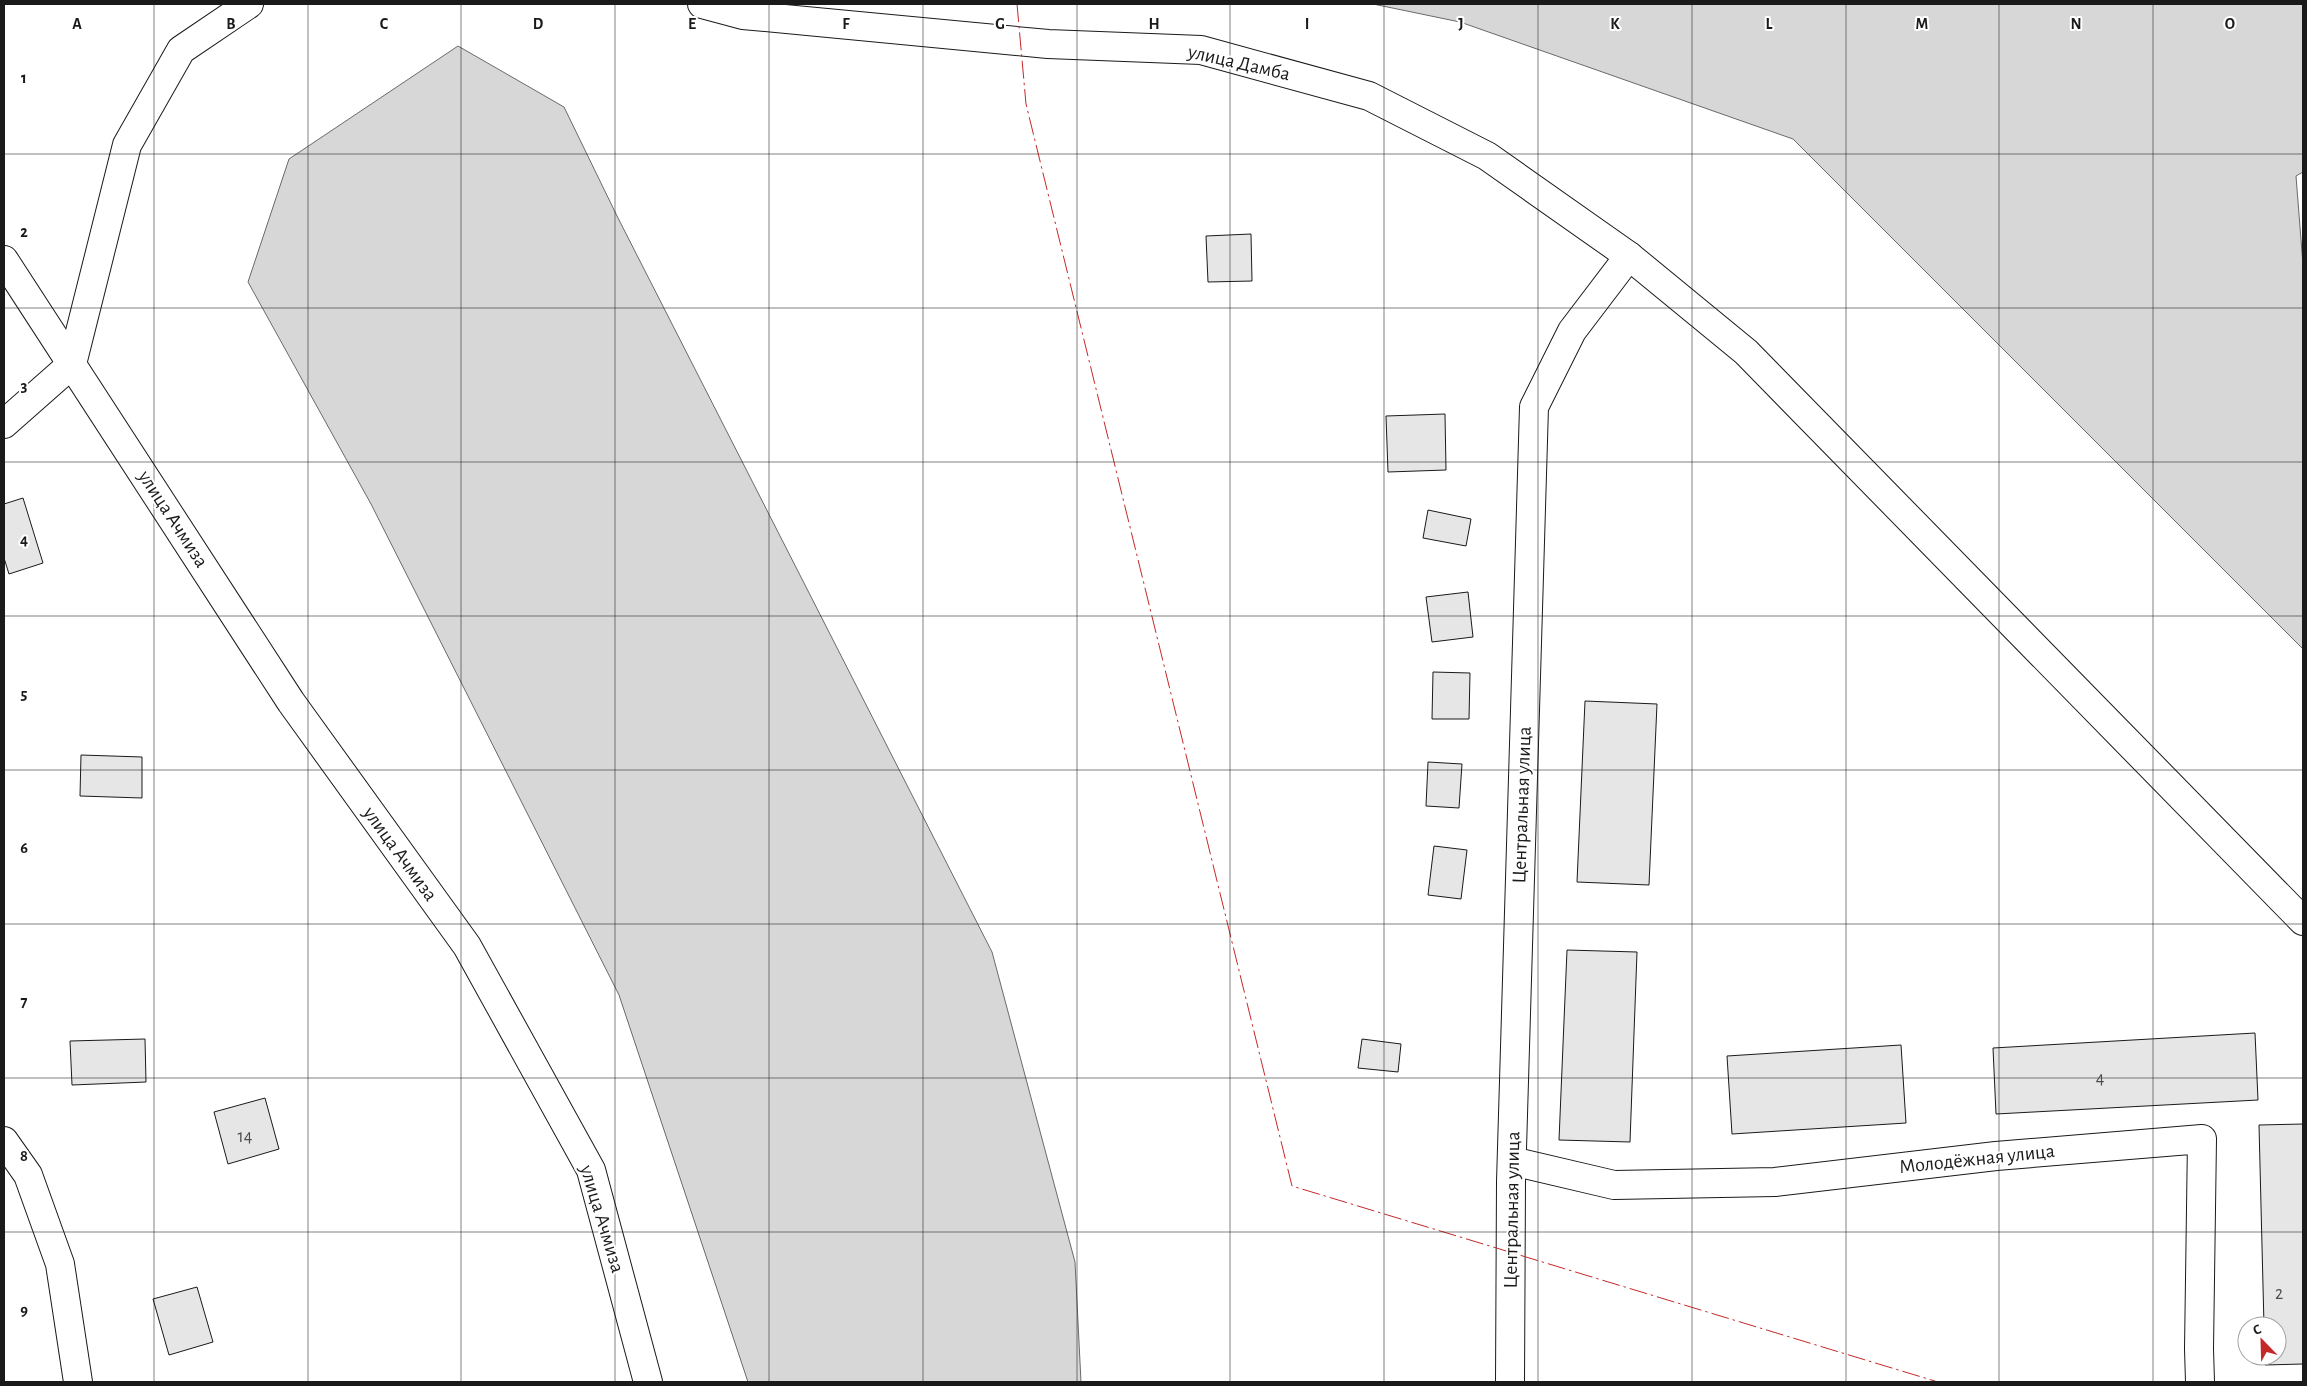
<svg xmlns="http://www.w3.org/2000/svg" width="2307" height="1386" font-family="'Alegreya Sans',sans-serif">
  <rect width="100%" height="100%" fill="#fff"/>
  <!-- water -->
  <g fill="#d7d7d7" stroke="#6a6a6a">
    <polygon points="1373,4 2303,4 2303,172 2296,176 2303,265 2303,649 1793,139 1460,22"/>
    <polygon points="458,46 564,107 617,216 992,952 1075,1262 1081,1382 748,1382 619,995 371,504 248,282 289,159"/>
  </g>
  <!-- building -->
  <g fill="#e6e6e6" stroke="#1a1a1a">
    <polygon points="1251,234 1252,281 1208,282 1206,236"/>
    <polygon points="1445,414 1446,470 1388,472 1386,416"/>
    <polygon points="23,498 43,563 9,574 4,558 4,504"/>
    <polygon points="1428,510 1471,519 1466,546 1423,538"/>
    <polygon points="1468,592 1473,637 1432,642 1426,597"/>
    <polygon points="1433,672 1470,673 1469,719 1432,719"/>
    <polygon points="1585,701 1657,704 1649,885 1577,882"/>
    <polygon points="81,755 142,757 142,798 80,796"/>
    <polygon points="1428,762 1462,764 1459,808 1426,806"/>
    <polygon points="1434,846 1467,850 1461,899 1428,895"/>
    <polygon points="1567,950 1637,952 1630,1142 1559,1140"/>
    <polygon points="2255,1033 2258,1100 1996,1114 1993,1048"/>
    <polygon points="145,1039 146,1082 72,1085 70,1041"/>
    <polygon points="1362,1039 1401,1044 1398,1072 1358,1068"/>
    <polygon points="1901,1045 1906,1123 1732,1134 1727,1056"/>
    <polygon points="265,1098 279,1149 228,1164 214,1112"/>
    <polygon points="2303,1124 2303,1364 2265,1365 2264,1356 2277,1356 2277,1326 2264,1326 2259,1125"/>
    <polygon points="197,1287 213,1342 169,1355 153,1299"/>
  </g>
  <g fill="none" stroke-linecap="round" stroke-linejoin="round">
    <!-- minor casing -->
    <g stroke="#1a1a1a" stroke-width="30">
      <g id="minor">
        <polyline points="4,260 291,702 467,946 591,1170 648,1382"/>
        <polyline points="4,1141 28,1175 60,1264 78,1382"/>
        <polyline points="1512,1161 1614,1185 1775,1182 1996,1156 2202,1139 2199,1349 2200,1382"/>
        <polyline points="1510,1382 1511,1182 1534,407 1572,331 1629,256"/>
      </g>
    </g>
    <!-- tertiary casing -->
    <g stroke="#1a1a1a" stroke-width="30">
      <g id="tertiary">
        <polyline points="702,4 743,15 1048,44 1201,50 1369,96 1487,156 1629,256 1746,352 2303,921"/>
        <polyline points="4,424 72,364 127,145 181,50 249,4"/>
      </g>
    </g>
    <!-- minor -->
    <use href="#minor" stroke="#fff" stroke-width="28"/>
    <!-- tertiary -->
    <use href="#tertiary" stroke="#fff" stroke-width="28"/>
    <!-- power -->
    <polyline stroke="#c62828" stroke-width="1" stroke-dasharray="18 4 2.5 4" stroke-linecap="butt" points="1017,4 1026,104 1292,1186 1938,1382"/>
  </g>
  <!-- grid -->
  <path fill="none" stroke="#1a1a1a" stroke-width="1" stroke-opacity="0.55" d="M154 4V1382M308 4V1382M461 4V1382M615 4V1382M769 4V1382M923 4V1382M1077 4V1382M1230 4V1382M1384 4V1382M1538 4V1382M1692 4V1382M1846 4V1382M1999 4V1382M2153 4V1382M4 154H2303M4 308H2303M4 462H2303M4 616H2303M4 770H2303M4 924H2303M4 1078H2303M4 1232H2303"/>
  <g text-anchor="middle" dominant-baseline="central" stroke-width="4" stroke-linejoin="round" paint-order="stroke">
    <!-- number labels -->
    <g font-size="18" fill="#4d4d4d">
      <text x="2100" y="1079">4</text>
      <text x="245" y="1137">14</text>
      <text x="2279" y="1294">2</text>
    </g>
    <!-- street labels -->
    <g font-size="20" fill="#1a1a1a" stroke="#fff">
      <text transform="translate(1239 63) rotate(13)">улица Дамба</text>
      <text transform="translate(173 519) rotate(57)">улица Ачмиза</text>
      <text transform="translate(1522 805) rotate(-88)">Центральная улица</text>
      <text transform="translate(400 854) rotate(54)">улица Ачмиза</text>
      <text transform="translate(1977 1159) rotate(-6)">Молодёжная улица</text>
      <text transform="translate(1512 1210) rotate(-89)">Центральная улица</text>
      <text transform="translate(602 1219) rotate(73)">улица Ачмиза</text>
    </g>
  </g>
  <g font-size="16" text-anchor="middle" font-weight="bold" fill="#1a1a1a" stroke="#fff" stroke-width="4" stroke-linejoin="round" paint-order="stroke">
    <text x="77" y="29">A</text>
    <text x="231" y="29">B</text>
    <text x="384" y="29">C</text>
    <text x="538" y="29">D</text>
    <text x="692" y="29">E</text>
    <text x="846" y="29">F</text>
    <text x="1000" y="29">G</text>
    <text x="1154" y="29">H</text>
    <text x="1307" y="29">I</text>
    <text x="1461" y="29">J</text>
    <text x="1615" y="29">K</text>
    <text x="1769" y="29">L</text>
    <text x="1922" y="29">M</text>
    <text x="2076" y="29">N</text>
    <text x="2230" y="29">O</text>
    <text x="24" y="83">1</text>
    <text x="24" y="237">2</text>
    <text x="24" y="391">3</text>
    <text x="24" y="545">4</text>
    <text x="24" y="699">5</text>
    <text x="24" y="853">6</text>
    <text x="24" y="1007">7</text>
    <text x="24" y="1161">8</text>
    <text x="24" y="1315">9</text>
  </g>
  <!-- border -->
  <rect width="2307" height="1386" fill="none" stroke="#1a1a1a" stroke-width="10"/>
  <!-- north arrow -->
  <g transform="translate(2262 1341) rotate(337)"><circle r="24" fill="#ffffff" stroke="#a3a3a3"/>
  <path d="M0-4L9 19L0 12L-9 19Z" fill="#c62828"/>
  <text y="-8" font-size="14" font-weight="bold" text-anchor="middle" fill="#1a1a1a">С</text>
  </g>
</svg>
